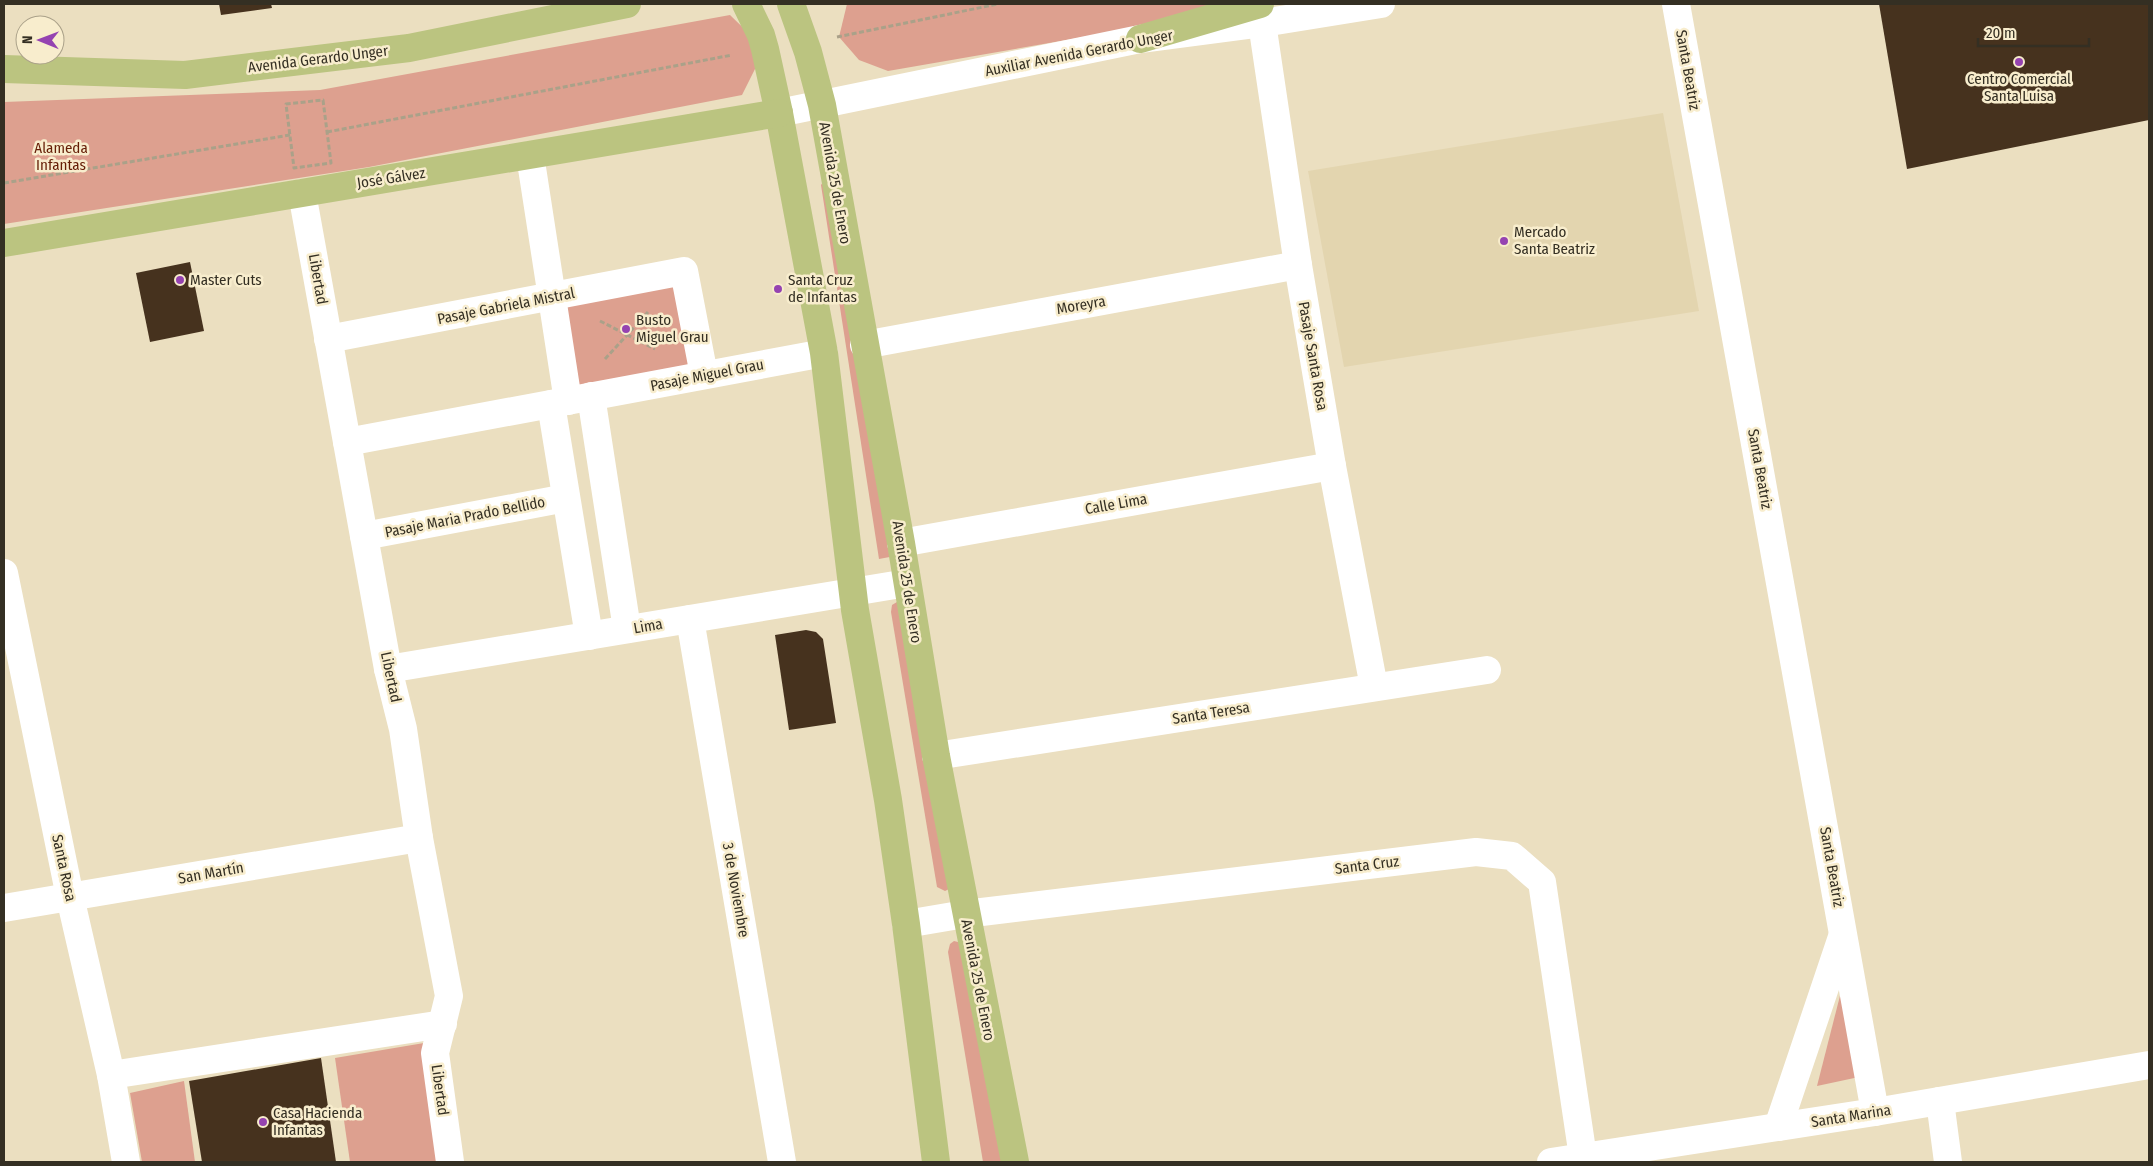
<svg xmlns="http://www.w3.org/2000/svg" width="2153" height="1166" font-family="'Fira Sans Condensed',sans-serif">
  <rect width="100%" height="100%" fill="#ebdfc0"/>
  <!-- built -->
  <polygon fill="#e3d5af" points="1663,113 1699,311 1344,367 1308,171"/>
  <!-- green -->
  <g fill="#dda08f">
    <polygon points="847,4 1274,4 888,71 859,60 839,37"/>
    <polygon points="730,15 765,49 742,95 369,167 4,224 4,102 320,90"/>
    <polygon points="823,182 895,556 879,559 821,185"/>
    <polygon points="684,271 702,366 580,390 564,295"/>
    <polygon points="897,602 901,603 949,889 945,891 937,887 891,612 892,605"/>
    <polygon points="954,941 962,943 1003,1162 983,1162 948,952 950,944"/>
    <polygon points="1843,984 1859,1077 1817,1086"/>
    <polygon points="424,1043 441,1162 350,1162 335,1058"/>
    <polygon points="184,1081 195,1162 142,1162 130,1093"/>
  </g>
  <!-- building -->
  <g fill="#46321e">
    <polygon points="219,4 271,4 272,8 221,15"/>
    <polygon points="1879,4 2149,4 2149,120 1907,169"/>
    <polygon points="190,262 204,331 150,342 136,273"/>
    <polygon points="806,630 816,632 823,639 836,723 789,730 775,635"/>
    <polygon points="321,1058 336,1162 202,1162 189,1081"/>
  </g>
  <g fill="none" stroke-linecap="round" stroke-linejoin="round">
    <!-- path -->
    <g stroke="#aaa189" stroke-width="3" stroke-dasharray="5 2.5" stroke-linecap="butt">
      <polyline points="837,37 998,4"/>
      <polygon points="323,100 331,163 294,168 286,104"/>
      <polyline points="327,132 732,55"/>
      <polyline points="4,183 290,135"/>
      <polyline points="600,321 655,349"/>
      <polyline points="605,359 648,312"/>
    </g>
    <!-- minor -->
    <g stroke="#fff" stroke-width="28">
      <polyline points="1676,4 1875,1112"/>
      <polyline points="1262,23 1298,265 1332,466 1374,687"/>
      <polyline points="779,113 1140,39 1262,23 1381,4"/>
      <polyline points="530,155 568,401"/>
      <polyline points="302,193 388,669 403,729 419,838 449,996 435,1053 450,1162"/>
      <polyline points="328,339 684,271 704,375"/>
      <polyline points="864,345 1298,265"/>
      <polyline points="591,396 627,629"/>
      <polyline points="551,404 589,636"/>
      <polyline points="347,442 824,353"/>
      <polyline points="364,536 566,498"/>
      <polyline points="901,543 1332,466"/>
      <polyline points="4,573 70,897 111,1075 126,1162"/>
      <polyline points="690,619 782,1162"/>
      <polyline points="388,669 907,583"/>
      <polyline points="936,756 1487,670"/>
      <polyline points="4,908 419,838"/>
      <polyline points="906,924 965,914 1476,852 1512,856 1542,882 1583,1157"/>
      <polyline points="111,1075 443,1024"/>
      <polyline points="1940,1101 1948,1162"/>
      <polyline points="1778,1127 1842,937"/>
      <polyline points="1551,1162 1875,1112 2149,1065"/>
    </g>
    <!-- major -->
    <g stroke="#bbc480" stroke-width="28">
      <polyline points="746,4 761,35 765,49 779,113 824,353 855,610 888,800 906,924 936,1162"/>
      <polyline points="791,4 808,52 822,105 901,543 936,756 1015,1162"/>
      <polyline points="1140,39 1260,4"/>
      <polyline points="4,69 185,75 409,48 627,4"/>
      <polyline points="4,243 779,113"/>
    </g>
  </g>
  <!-- markers -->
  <g fill="#9543b1" stroke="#f8edcd" stroke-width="2">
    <circle cx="2019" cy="62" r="5"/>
    <circle cx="1504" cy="241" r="5"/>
    <circle cx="180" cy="280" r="5"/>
    <circle cx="778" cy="289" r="5"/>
    <circle cx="626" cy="329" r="5"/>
    <circle cx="263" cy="1122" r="5"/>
  </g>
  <g text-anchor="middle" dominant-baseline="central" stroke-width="5" stroke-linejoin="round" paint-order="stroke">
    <!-- street labels -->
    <g font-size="15" fill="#342f23" stroke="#f8edcd">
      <text transform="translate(1079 53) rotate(-11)">Auxiliar Avenida Gerardo Unger</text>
      <text transform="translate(318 59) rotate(-7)">Avenida Gerardo Unger</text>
      <text transform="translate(1688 70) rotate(80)">Santa Beatriz</text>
      <text transform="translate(391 178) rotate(-9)">José Gálvez</text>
      <text transform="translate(835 183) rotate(80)">Avenida 25 de Enero</text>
      <text transform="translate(318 279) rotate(80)">Libertad</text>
      <text transform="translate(1081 305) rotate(-10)">Moreyra</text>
      <text transform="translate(506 306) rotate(-11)">Pasaje Gabriela Mistral</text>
      <text transform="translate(1313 356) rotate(80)">Pasaje Santa Rosa</text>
      <text transform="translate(707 375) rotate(-11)">Pasaje Miguel Grau</text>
      <text transform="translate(1760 469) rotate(80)">Santa Beatriz</text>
      <text transform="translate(1116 504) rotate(-10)">Calle Lima</text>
      <text transform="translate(465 517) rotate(-11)">Pasaje Maria Prado Bellido</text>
      <text transform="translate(907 582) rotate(81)">Avenida 25 de Enero</text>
      <text transform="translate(648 626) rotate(-10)">Lima</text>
      <text transform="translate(391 677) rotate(78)">Libertad</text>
      <text transform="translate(1211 713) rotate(-9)">Santa Teresa</text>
      <text transform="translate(1367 865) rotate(-7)">Santa Cruz</text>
      <text transform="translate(1832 867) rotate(80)">Santa Beatriz</text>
      <text transform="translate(64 868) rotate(78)">Santa Rosa</text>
      <text transform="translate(211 873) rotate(-10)">San Martín</text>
      <text transform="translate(736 890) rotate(80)">3 de Noviembre</text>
      <text transform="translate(978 980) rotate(79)">Avenida 25 de Enero</text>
      <text transform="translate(440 1090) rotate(82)">Libertad</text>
      <text transform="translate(1851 1116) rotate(-9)">Santa Marina</text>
    </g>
    <!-- poi labels -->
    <g font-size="15" fill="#342f23" stroke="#f8edcd" text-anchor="start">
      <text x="2019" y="79" text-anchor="middle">Centro Comercial<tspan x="2019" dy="17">Santa Luisa</tspan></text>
      <text x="1514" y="232">Mercado<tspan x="1514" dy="17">Santa Beatriz</tspan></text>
      <text x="190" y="280">Master Cuts</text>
      <text x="788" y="280">Santa Cruz<tspan x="788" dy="17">de Infantas</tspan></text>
      <text x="636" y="320">Busto<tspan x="636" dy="17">Miguel Grau</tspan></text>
      <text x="273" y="1113">Casa Hacienda<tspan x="273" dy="17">Infantas</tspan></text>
    </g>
    <!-- park labels -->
    <g font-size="15" fill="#651e06" stroke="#f8edcd">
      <text x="61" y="148">Alameda<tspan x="61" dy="17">Infantas</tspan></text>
    </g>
  </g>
  <!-- border -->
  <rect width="2153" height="1166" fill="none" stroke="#342f23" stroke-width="10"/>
  <!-- north arrow -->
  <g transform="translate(40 40) rotate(271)"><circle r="24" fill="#f8edcd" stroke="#aaa189"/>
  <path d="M0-4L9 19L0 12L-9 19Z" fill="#9543b1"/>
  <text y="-8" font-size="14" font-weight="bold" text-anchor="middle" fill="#342f23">N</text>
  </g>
  <!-- scale -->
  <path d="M1978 38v8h111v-8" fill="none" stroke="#342f23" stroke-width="2.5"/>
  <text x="1986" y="38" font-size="15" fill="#342f23" stroke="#f8edcd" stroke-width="4" paint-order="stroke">20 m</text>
</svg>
